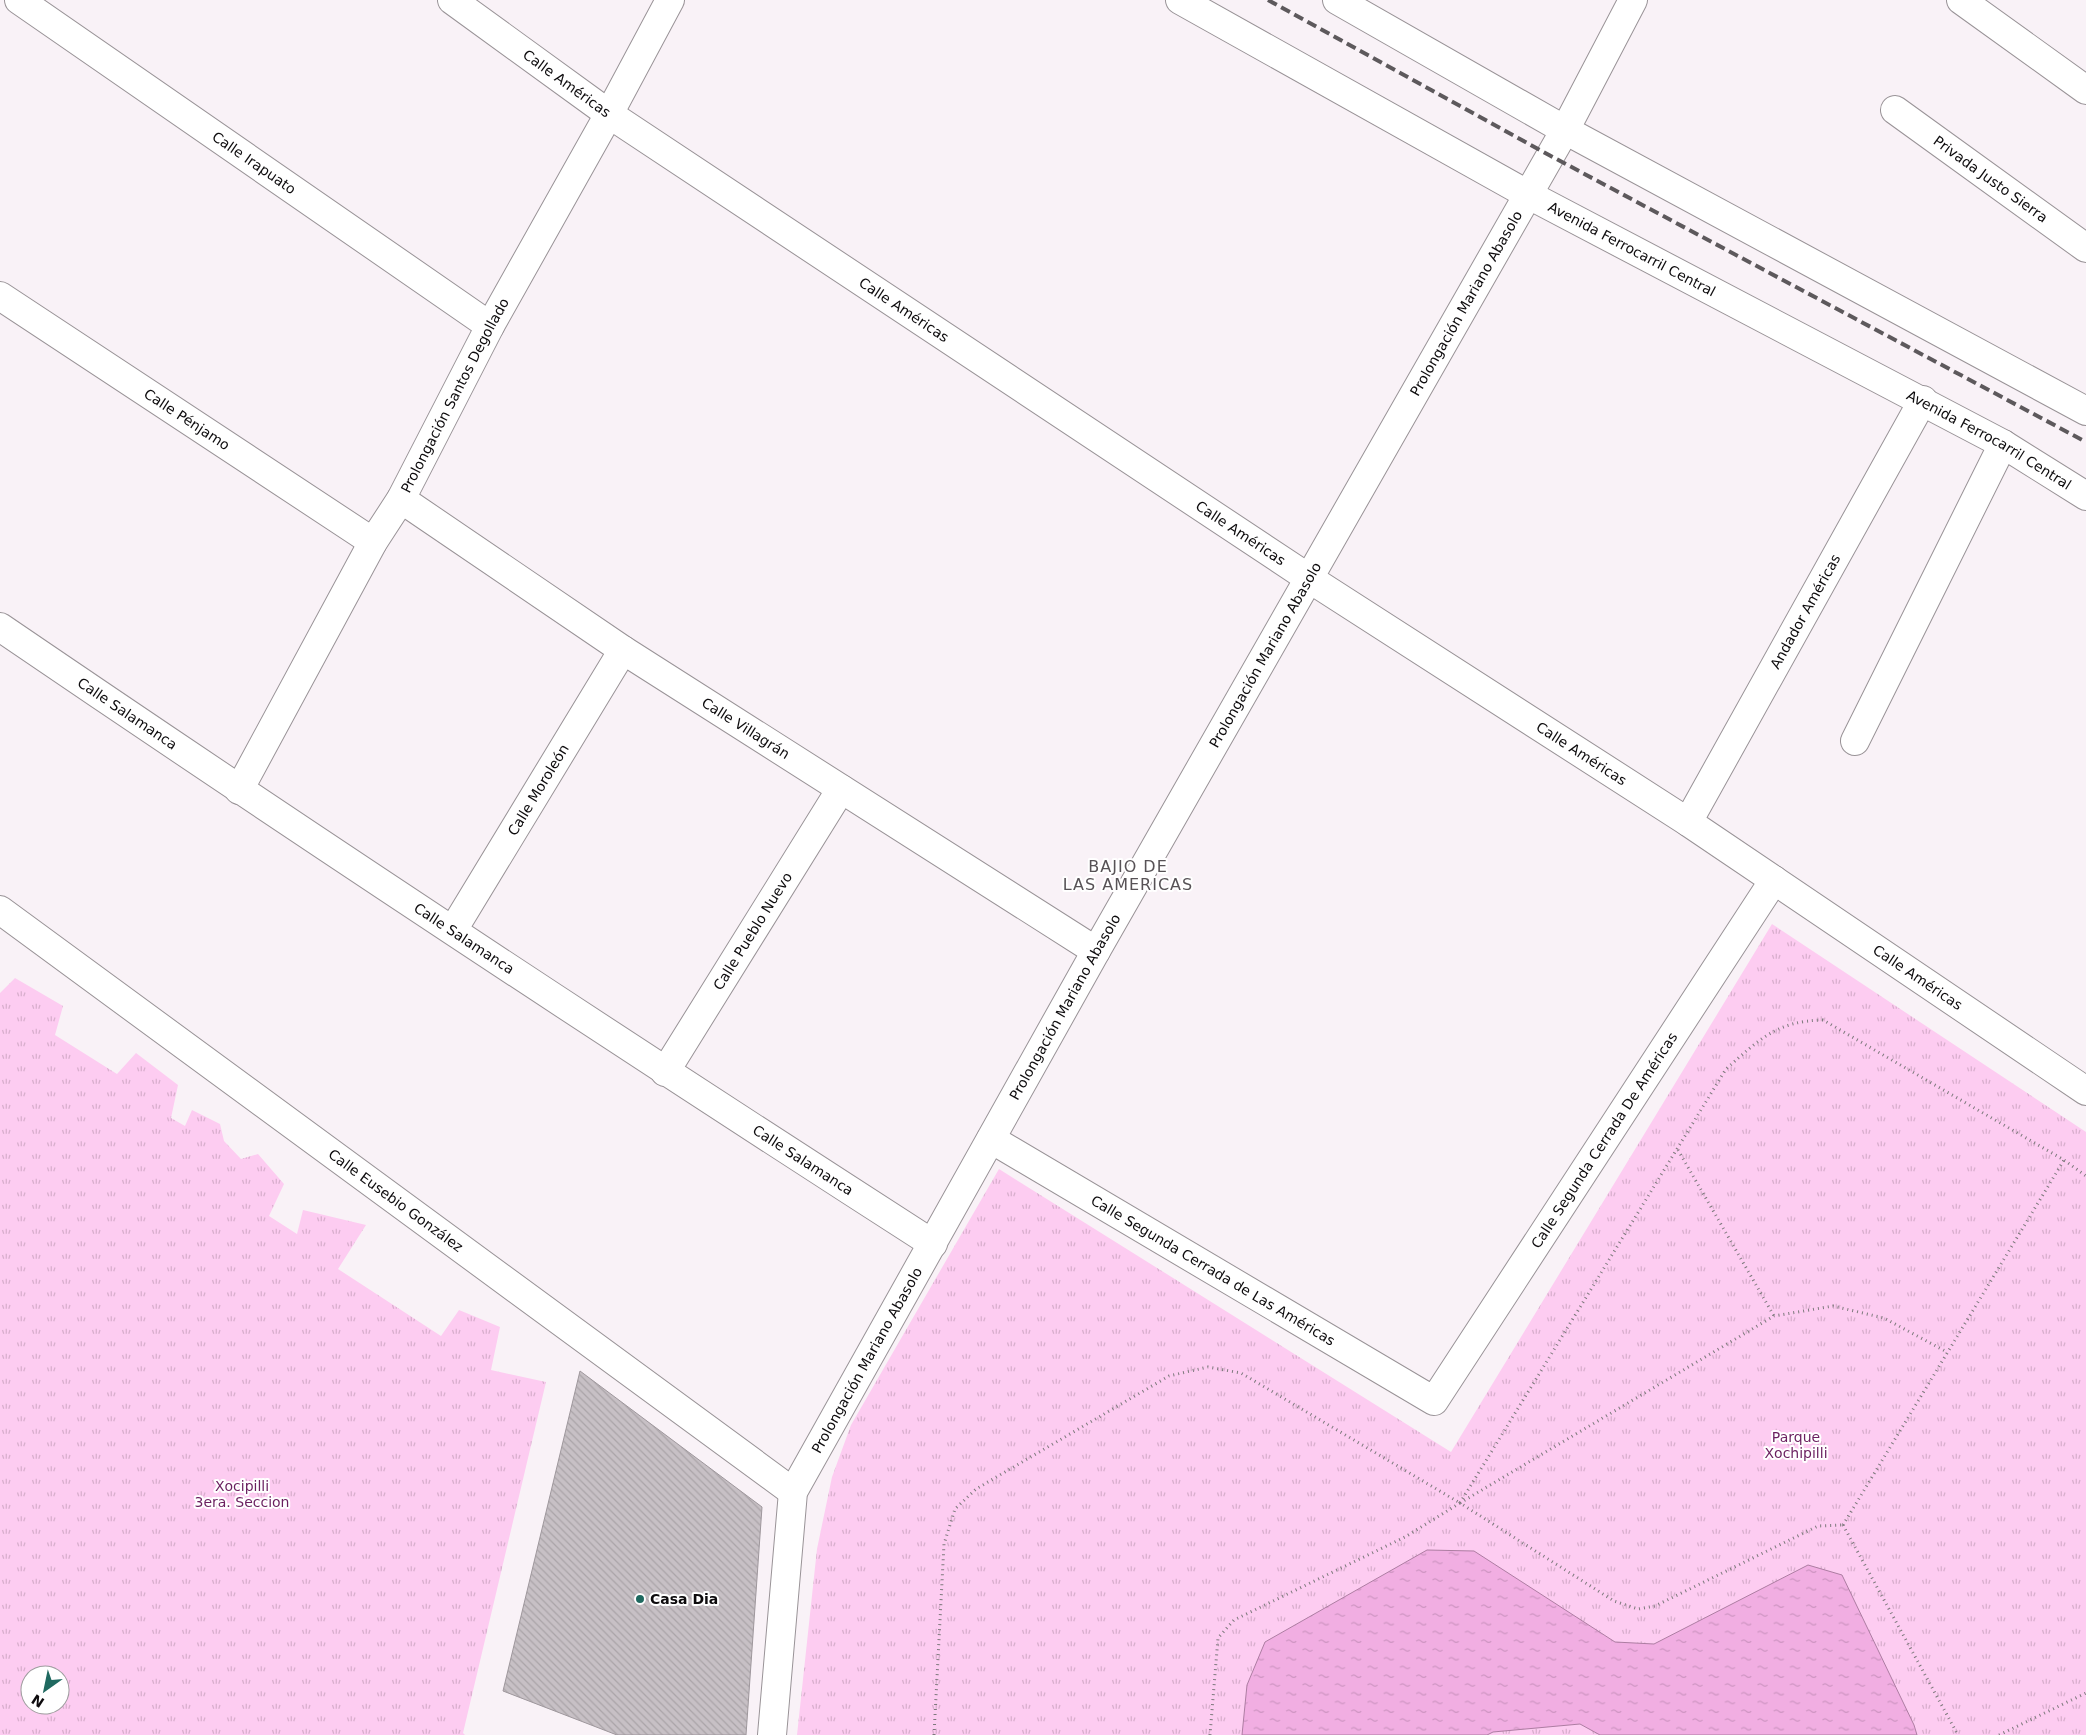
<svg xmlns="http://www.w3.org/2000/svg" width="2086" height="1735" font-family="'DejaVu Sans',sans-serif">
  <defs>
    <pattern id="park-tufts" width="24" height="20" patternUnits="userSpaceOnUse" patternTransform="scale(1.25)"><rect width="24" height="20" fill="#fdccf1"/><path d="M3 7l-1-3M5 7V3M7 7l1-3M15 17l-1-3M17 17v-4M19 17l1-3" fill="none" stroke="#d8aecd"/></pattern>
    <pattern id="water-ripples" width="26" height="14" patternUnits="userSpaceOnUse" patternTransform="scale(1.25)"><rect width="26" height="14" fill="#f1aee2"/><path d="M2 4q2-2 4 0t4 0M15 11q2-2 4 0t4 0" fill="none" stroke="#cd94c1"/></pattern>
    <pattern id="building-back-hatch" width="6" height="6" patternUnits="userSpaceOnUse" patternTransform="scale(1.25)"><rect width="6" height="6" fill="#c7c0c5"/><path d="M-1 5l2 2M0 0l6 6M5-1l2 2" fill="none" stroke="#aaa4a8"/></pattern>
  </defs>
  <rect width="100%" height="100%" fill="#f9f2f7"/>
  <!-- park -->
  <g fill="url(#park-tufts)" fill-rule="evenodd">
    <polygon points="1772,924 2086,1132 2086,1735 797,1735 817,1549 832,1477 851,1425 999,1169 1451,1452"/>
    <path d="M15 978 63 1006 55 1035 117 1074 136 1053 178 1085 171 1118 185 1126 192 1110 220 1124 224 1141 241 1159 258 1154 284 1184 269 1216 297 1234 303 1210 366 1225 338 1269 441 1336 459 1310 500 1327 491 1370 546 1382 463 1733 465 1735H0V993ZM30 1675H60V1705H30Z"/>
  </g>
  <!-- water -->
  <polygon fill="url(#water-ripples)" stroke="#ad7da2" points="1427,1550 1474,1551 1615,1642 1654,1644 1808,1565 1842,1575 1914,1725 1917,1735 1600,1735 1580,1724 1493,1732 1487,1735 1242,1735 1247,1685 1265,1642"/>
  <!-- building -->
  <polygon fill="url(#building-back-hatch)" stroke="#9e979c" points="580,1371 762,1507 746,1735 617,1735 503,1691"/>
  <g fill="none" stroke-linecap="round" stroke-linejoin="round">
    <!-- minor casing -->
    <g stroke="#999397" stroke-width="30">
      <g id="minor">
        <path id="s1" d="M19 0 490 326"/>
        <path id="s2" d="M452 0 609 114 1310 579 1688 822 2086 1091"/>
        <polyline points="1961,0 2086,90"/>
        <path id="s3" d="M1895 110 2086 248"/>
        <path id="s4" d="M0 296 373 542"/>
        <path id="s5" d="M401 499 623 650 1096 951"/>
        <path id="s6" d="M0 627C308 837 619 1042 933 1244"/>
        <polyline points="1855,741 2003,444"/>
        <path id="s7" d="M239 790 373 542 401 499 490 326 609 114 670 0"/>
        <path id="s8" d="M1688 822 1923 400"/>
        <path id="s9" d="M0 910 793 1492"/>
        <path id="s10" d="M453 930 623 650"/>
        <path id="s11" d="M665 1072 841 789"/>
        <path id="s12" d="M991 1139 1434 1401 1774 880"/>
      </g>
    </g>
    <!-- major casing -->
    <g stroke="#999397" stroke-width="30">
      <g id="major">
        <path id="s13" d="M1180 0 1527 194 2003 444 2086 496"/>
        <polyline points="1337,0 1565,130 2086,411"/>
        <path id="s14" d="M772 1735 793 1492 1096 951 1565 130 1633 0"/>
      </g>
    </g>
    <!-- path -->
    <g stroke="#7d797c" stroke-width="3" stroke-dasharray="1 4" stroke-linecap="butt">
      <polyline points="1678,1150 1774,1316"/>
      <path d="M1460 1503 1726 1069C1759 1040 1776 1021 1823 1020L2064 1160 2086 1176"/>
      <polyline points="1460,1503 1774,1316 1833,1306 1884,1318 1947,1352"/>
      <polyline points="1843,1525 2064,1160"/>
      <polyline points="1843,1525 1958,1735"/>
      <polyline points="934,1735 944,1544 955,1509 976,1489 1169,1376 1208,1367 1241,1373 1460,1503"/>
      <polyline points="1210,1735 1218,1638 1234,1620 1405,1537 1460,1503 1614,1601 1638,1609 1655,1606 1818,1526 1843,1525"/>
      <polyline points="1999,1735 2086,1693"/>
    </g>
    <!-- minor -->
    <use href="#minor" stroke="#fff" stroke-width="28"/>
    <!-- major -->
    <use href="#major" stroke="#fff" stroke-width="28"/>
    <!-- rail -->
    <polyline stroke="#5d595c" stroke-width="4" stroke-dasharray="10 5" stroke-linecap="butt" points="1268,0 1549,155 2086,442"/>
  </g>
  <!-- markers -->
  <circle fill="#1f6960" stroke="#fff" stroke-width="2" cx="640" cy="1599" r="5"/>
  <g text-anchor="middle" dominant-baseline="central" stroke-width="4" stroke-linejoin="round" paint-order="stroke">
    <!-- street labels -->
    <g font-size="14" fill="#0d0b0d" stroke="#fff">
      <text stroke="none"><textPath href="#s2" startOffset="142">Calle Américas</textPath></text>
      <text stroke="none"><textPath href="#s1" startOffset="286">Calle Irapuato</textPath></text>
      <text stroke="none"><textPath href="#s3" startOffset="118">Privada Justo Sierra</textPath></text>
      <text stroke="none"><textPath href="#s13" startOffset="516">Avenida Ferrocarril Central</textPath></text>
      <text stroke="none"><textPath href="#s14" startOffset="1610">Prolongación Mariano Abasolo</textPath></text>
      <text stroke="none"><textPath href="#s2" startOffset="548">Calle Américas</textPath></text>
      <text stroke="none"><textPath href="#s7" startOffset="450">Prolongación Santos Degollado</textPath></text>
      <text stroke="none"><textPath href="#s4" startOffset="224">Calle Pénjamo</textPath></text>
      <text stroke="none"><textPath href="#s13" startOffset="921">Avenida Ferrocarril Central</textPath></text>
      <text stroke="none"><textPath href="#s2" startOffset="952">Calle Américas</textPath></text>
      <text stroke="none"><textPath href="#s8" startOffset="241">Andador Américas</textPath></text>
      <text stroke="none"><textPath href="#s14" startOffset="1205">Prolongación Mariano Abasolo</textPath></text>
      <text stroke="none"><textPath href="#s6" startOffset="154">Calle Salamanca</textPath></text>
      <text stroke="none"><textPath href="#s5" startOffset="414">Calle Villagrán</textPath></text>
      <text stroke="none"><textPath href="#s2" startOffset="1358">Calle Américas</textPath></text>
      <text stroke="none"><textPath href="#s10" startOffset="164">Calle Moroleón</textPath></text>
      <text stroke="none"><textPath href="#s11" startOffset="166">Calle Pueblo Nuevo</textPath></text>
      <text stroke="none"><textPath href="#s6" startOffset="559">Calle Salamanca</textPath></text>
      <text stroke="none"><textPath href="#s2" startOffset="1762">Calle Américas</textPath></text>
      <text stroke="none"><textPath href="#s14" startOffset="800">Prolongación Mariano Abasolo</textPath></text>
      <text stroke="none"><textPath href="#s12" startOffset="826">Calle Segunda Cerrada De Américas</textPath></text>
      <text stroke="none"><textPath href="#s6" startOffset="964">Calle Salamanca</textPath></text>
      <text stroke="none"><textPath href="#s9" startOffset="491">Calle Eusebio González</textPath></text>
      <text stroke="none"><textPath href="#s12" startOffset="258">Calle Segunda Cerrada de Las Américas</textPath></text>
      <text stroke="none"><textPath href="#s14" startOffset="395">Prolongación Mariano Abasolo</textPath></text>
    </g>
    <!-- park labels -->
    <g font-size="14" fill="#6a1f5f" stroke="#fff">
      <text x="1796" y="1437">Parque<tspan x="1796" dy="16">Xochipilli</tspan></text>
      <text x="242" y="1486">Xocipilli<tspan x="242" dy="16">3era. Seccion</tspan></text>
    </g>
    <!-- poi labels -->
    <g font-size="14" font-weight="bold" fill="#0d0b0d" stroke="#fff" text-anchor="start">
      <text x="650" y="1599">Casa Dia</text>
    </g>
    <!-- quarter labels -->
    <g font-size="16" letter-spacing="1" fill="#575256" stroke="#fff">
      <text x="1128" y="866">BAJIO DE<tspan x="1128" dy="18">LAS AMERICAS</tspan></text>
    </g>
  </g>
  <!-- north arrow -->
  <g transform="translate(45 1690) rotate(213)"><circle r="24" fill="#ffffff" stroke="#9e9d9e"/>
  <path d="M0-4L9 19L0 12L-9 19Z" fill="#1f6960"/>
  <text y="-8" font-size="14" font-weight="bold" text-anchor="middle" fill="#0d0b0d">N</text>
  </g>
</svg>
